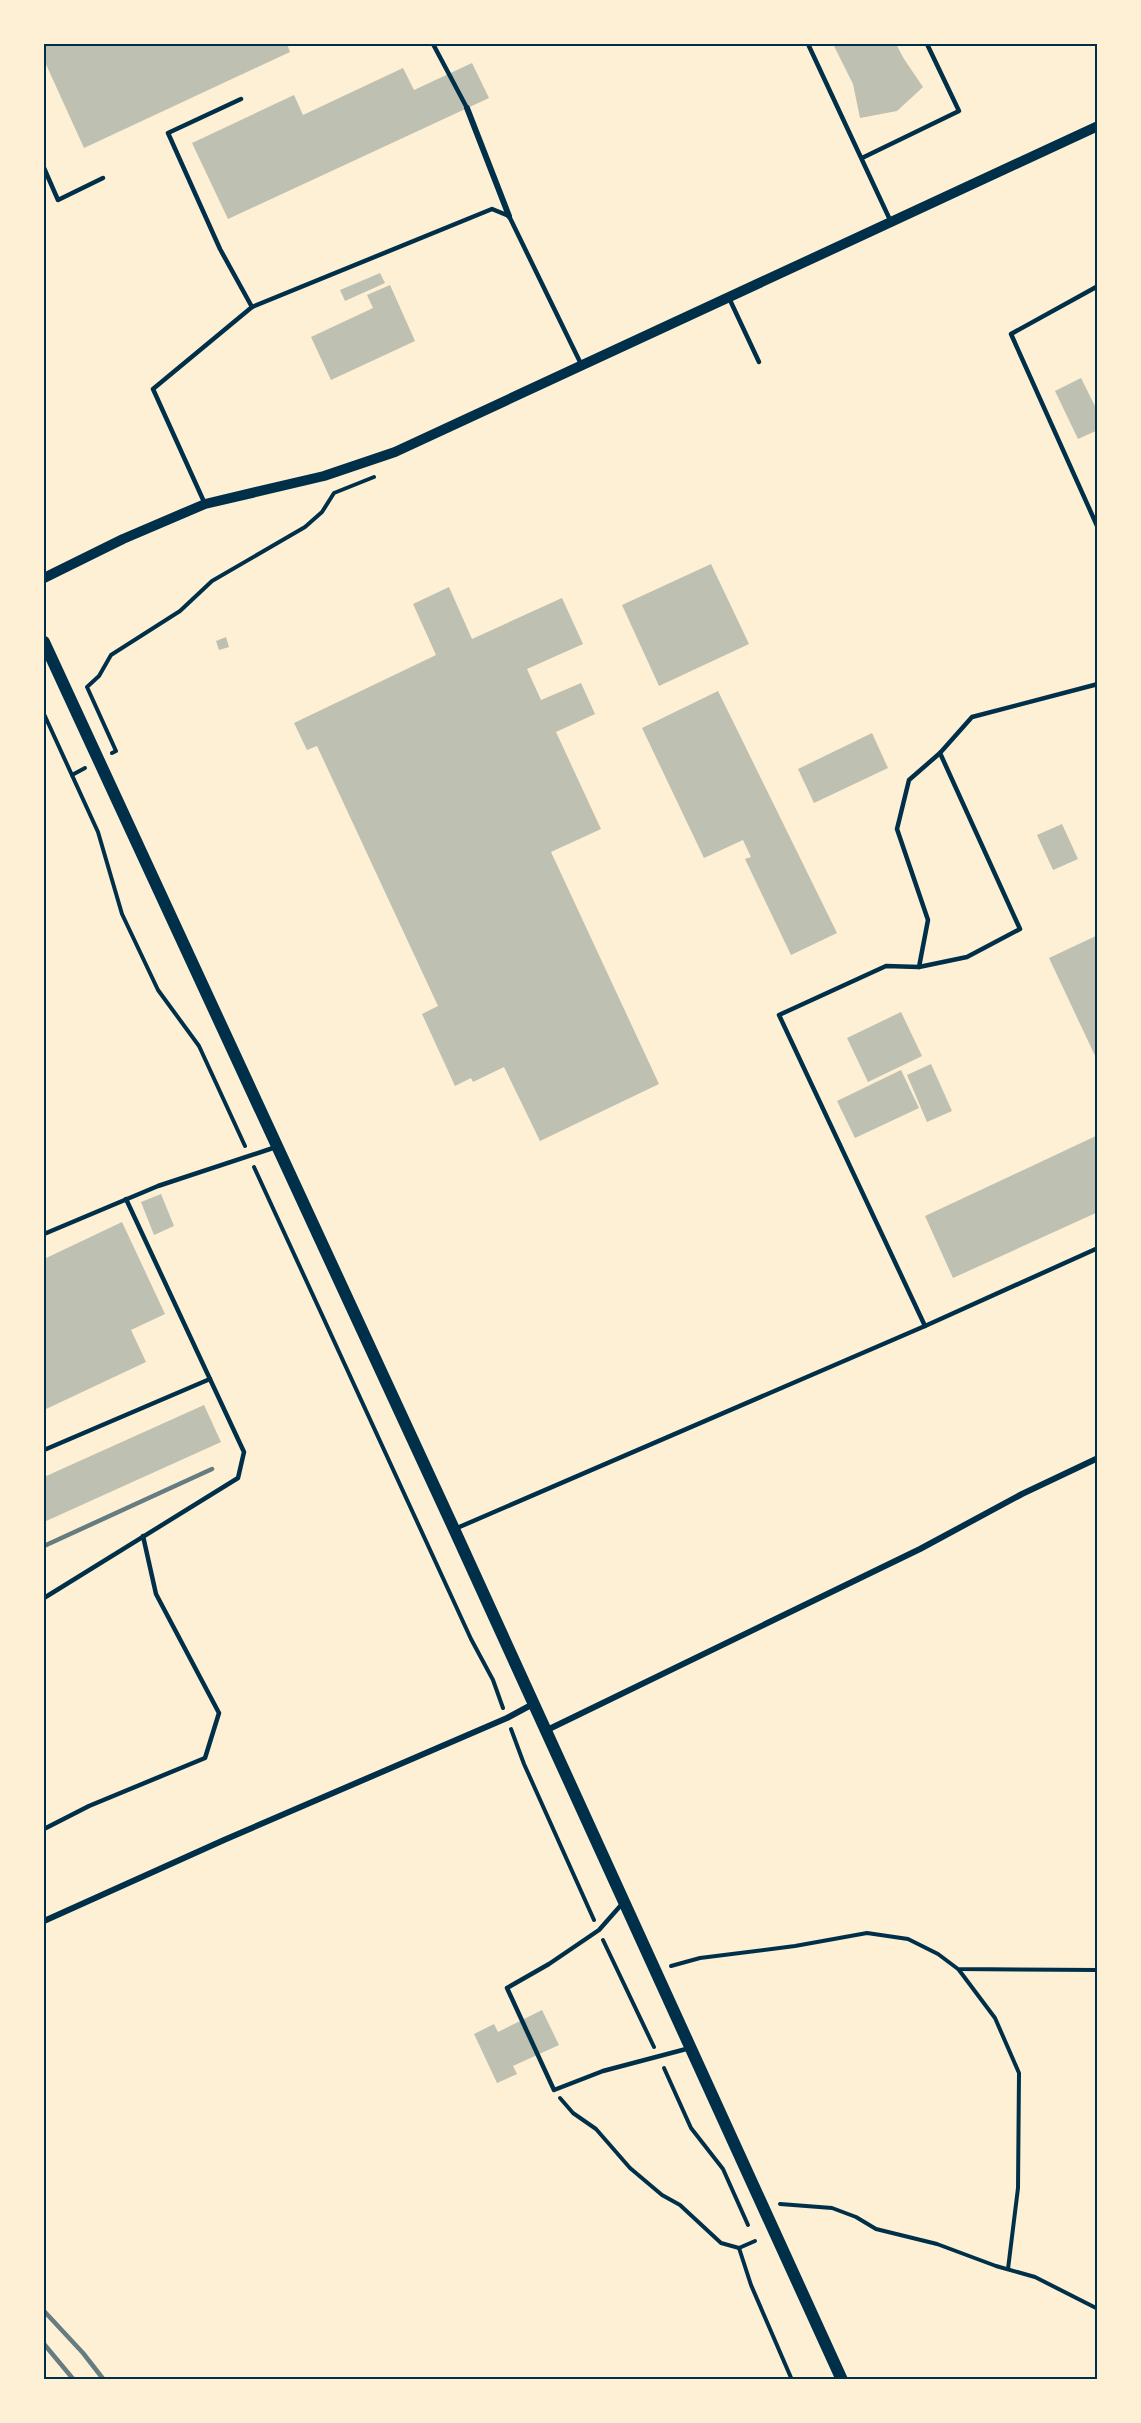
<svg xmlns="http://www.w3.org/2000/svg" width="1141" height="2423" font-family="'Libre Baskerville',serif">
  <rect width="100%" height="100%" fill="#fdf0d5"/>
  <!-- building -->
  <g fill="#bec0b2">
    <polygon points="44,44 287,44 290,52 84,148 44,60"/>
    <polygon points="833,44 896,44 904,59 923,87 897,111 860,118 853,84"/>
    <polygon points="472,63 489,98 228,219 192,143 294,95 303,115 403,68 414,90"/>
    <polygon points="380,273 385,283 345,301 340,290"/>
    <polygon points="390,285 415,341 331,380 311,337 373,308 367,295"/>
    <polygon points="1081,378 1098,412 1098,430 1078,439 1055,391"/>
    <polygon points="711,564 749,644 659,686 622,605"/>
    <polygon points="449,587 472,639 562,598 583,644 527,669 541,700 581,683 595,714 556,732 601,829 551,852 659,1084 540,1141 504,1067 473,1082 471,1078 455,1086 422,1014 438,1006 317,746 307,750 294,723 436,655 413,604"/>
    <polygon points="226,637 229,647 219,650 216,641"/>
    <polygon points="718,691 837,933 791,955 745,859 751,857 743,840 704,858 642,728"/>
    <polygon points="872,733 888,768 814,803 798,769"/>
    <polygon points="1062,824 1078,859 1053,870 1037,835"/>
    <polygon points="1098,935 1098,1062 1049,958"/>
    <polygon points="901,1012 922,1056 868,1082 847,1038"/>
    <polygon points="931,1064 952,1111 927,1122 907,1075"/>
    <polygon points="901,1070 919,1108 855,1138 837,1101"/>
    <polygon points="1098,1135 1098,1212 953,1278 925,1216"/>
    <polygon points="161,1194 174,1226 154,1235 141,1202"/>
    <polygon points="122,1222 165,1314 131,1330 146,1362 44,1410 44,1259"/>
    <polygon points="204,1405 221,1442 44,1522 44,1477"/>
    <polygon points="542,2010 559,2045 513,2066 517,2074 497,2083 474,2034 494,2024 498,2032"/>
  </g>
  <g fill="none" stroke-linecap="round" stroke-linejoin="round">
    <!-- path -->
    <g stroke="#003049" stroke-width="4">
      <polyline points="44,714 98,832 122,914 158,990 199,1046 245,1146"/>
      <polyline points="112,753 116,751 87,687 99,676 111,655 180,611 212,581 305,527 322,512 334,493 374,477"/>
      <polyline points="72,775 85,768"/>
      <polyline points="254,1167 471,1639 493,1680 503,1708"/>
      <polyline points="511,1729 524,1764 594,1920"/>
      <polyline points="603,1940 654,2047"/>
      <polyline points="671,1966 700,1958 795,1946 867,1933 908,1939 938,1954 958,1969 1098,1970"/>
      <polyline points="959,1970 995,2018 1019,2073 1018,2188 1008,2269"/>
      <polyline points="664,2068 691,2128 723,2169 748,2225"/>
      <polyline points="560,2098 573,2113 596,2129 630,2168 662,2195 680,2205 721,2243 739,2248 755,2241"/>
      <polyline points="780,2204 832,2208 856,2217 876,2229 937,2244 996,2266 1035,2277 1098,2309"/>
      <polyline points="739,2248 751,2285 792,2380"/>
    </g>
    <!-- service -->
    <g stroke="#003049" stroke-width="4.5">
      <polyline points="433,44 467,108"/>
      <polyline points="808,44 891,222"/>
      <polyline points="241,99 168,133 220,249 252,307"/>
      <polyline points="862,158 959,111 927,44"/>
      <polyline points="44,168 58,200 103,178"/>
      <polyline points="1098,286 1011,334 1098,528"/>
      <polyline points="729,298 759,362"/>
      <polyline points="205,504 153,389 252,307 492,209 509,216 582,366"/>
      <polyline points="919,967 928,920 897,829 909,780 940,753"/>
      <polyline points="44,1234 158,1186 276,1147"/>
      <polyline points="925,1326 779,1015 886,966 919,967 967,957 1020,929 940,753 972,717 1098,684"/>
      <polyline points="44,1450 210,1379"/>
      <polyline points="457,1528 925,1326 1098,1248"/>
      <polyline points="44,1598 238,1478 244,1452 126,1199"/>
      <polyline points="44,1829 89,1806 205,1758 219,1713 156,1594 143,1536"/>
      <polyline points="622,1904 599,1930 549,1964 507,1988 554,2090 603,2071 690,2048"/>
    </g>
    <!-- minor -->
    <g stroke="#003049" stroke-width="6">
      <polyline points="467,108 509,216"/>
      <polyline points="545,1731 920,1549 1022,1494 1098,1458"/>
      <polyline points="44,1921 224,1840 507,1718 533,1704"/>
    </g>
    <!-- tertiary -->
    <polyline stroke="#003049" stroke-width="10" points="44,578 123,539 205,504 324,476 395,452 1098,126"/>
    <!-- secondary -->
    <polyline stroke="#003049" stroke-width="12" points="44,642 454,1529 842,2380"/>
    <!-- rail -->
    <g stroke="#657d81" stroke-width="4.5">
      <polyline points="44,1546 212,1469"/>
      <polyline points="44,2311 83,2353 104,2380"/>
      <polyline points="44,2344 74,2380"/>
    </g>
  </g>
  <!-- border -->
  <rect width="1141" height="2423" fill="none" stroke="#fdf0d5" stroke-width="90"/>
  <rect x="45" y="45" width="1051" height="2333" fill="none" stroke="#003049" stroke-width="2"/>
</svg>
